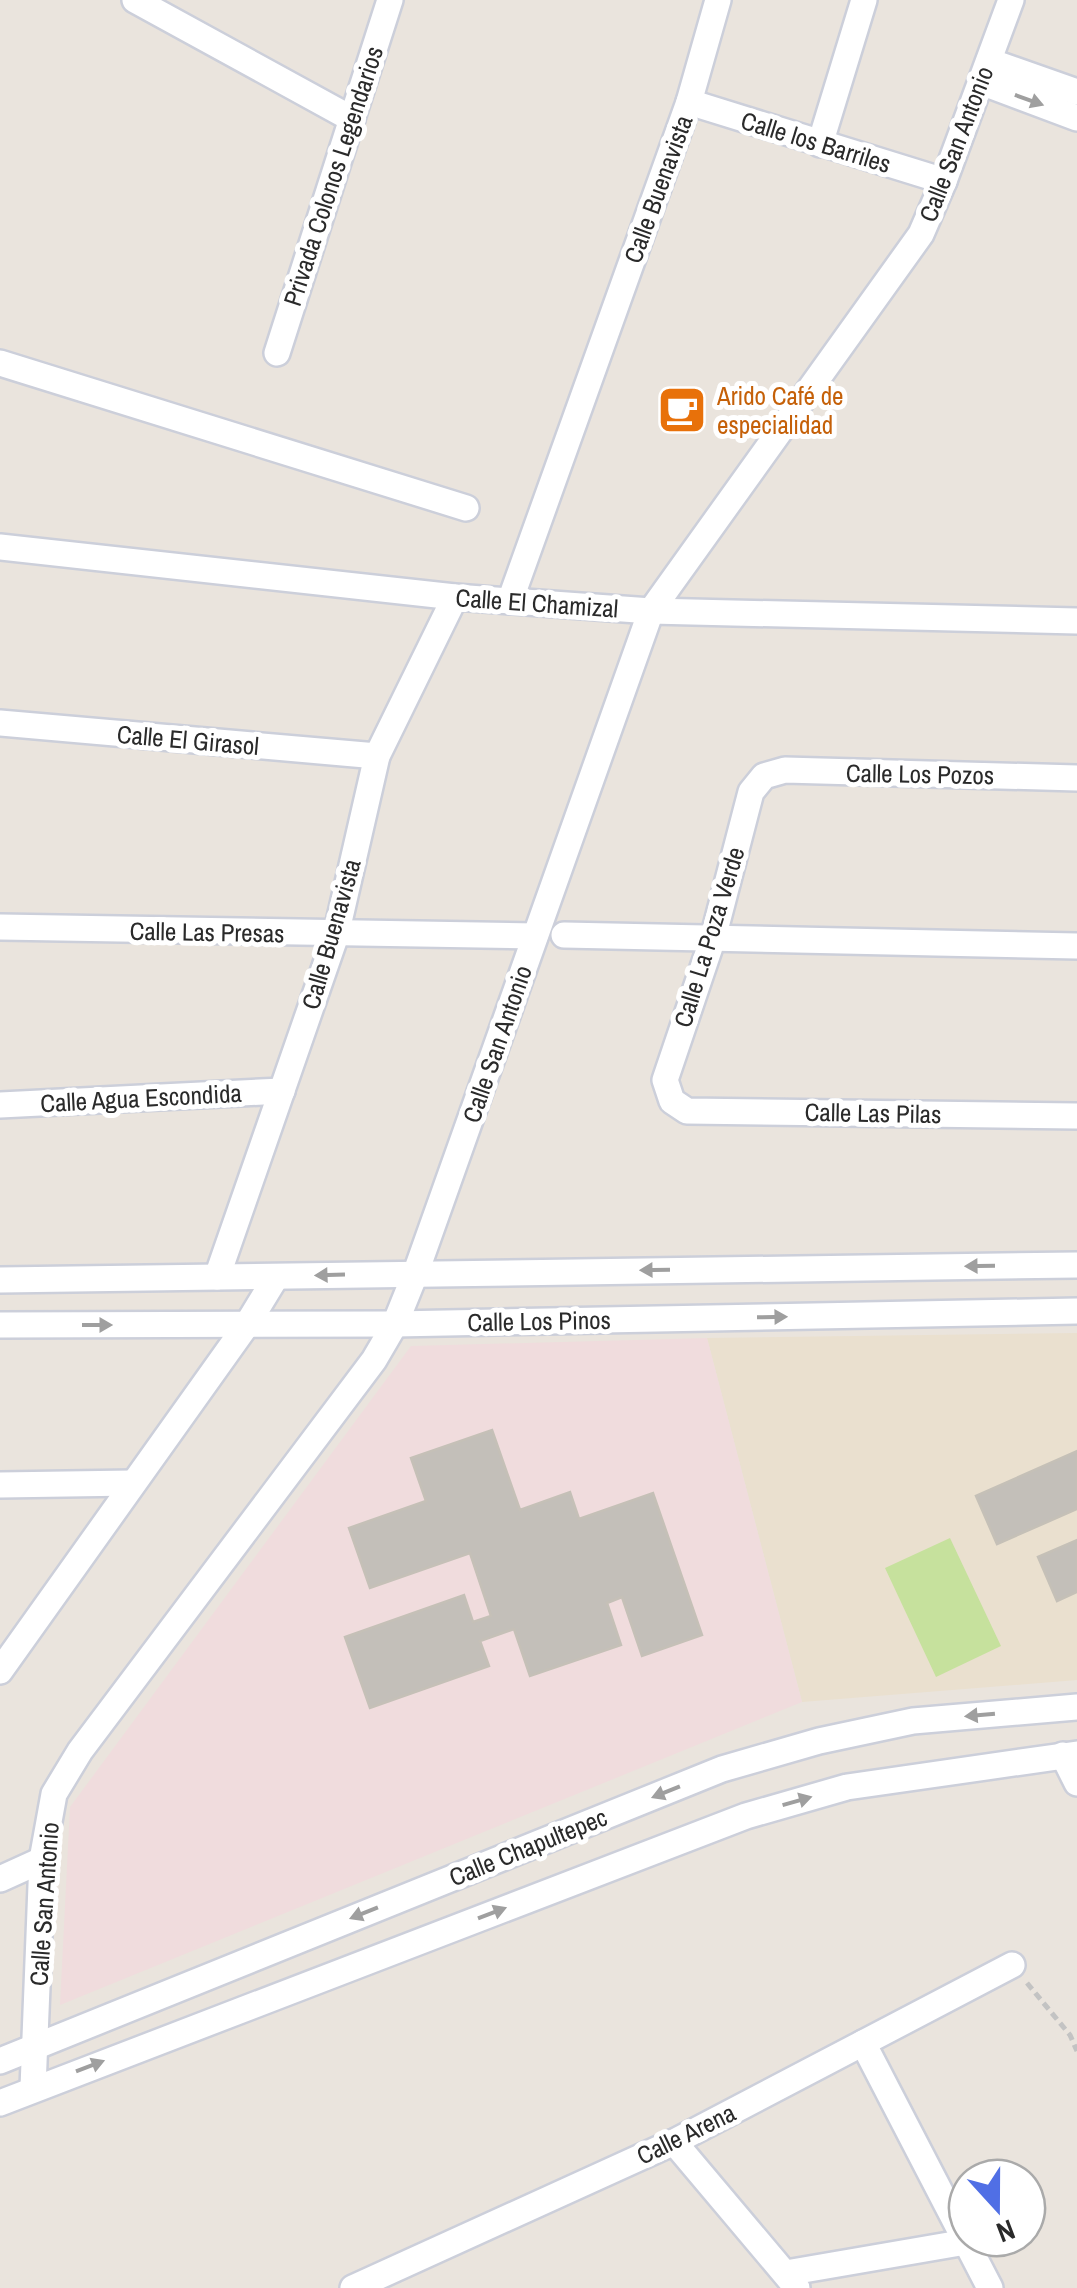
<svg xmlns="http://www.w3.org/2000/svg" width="1077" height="2288" font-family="'Archivo Narrow',sans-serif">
  <rect width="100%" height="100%" fill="#eae4dd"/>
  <!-- education -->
  <polygon fill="#eae0cf" points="1077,1333 1077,1680 802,1702 707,1338"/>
  <!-- medical -->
  <polygon fill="#f0dcdd" points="707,1338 802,1702 60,2005 70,1807 411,1346"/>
  <!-- pitch -->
  <polygon fill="#c6e19d" points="950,1538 1001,1646 936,1677 885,1568"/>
  <!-- building -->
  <g fill="#c3bfb9" stroke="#c5c0b7" stroke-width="2.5">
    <polygon points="492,1430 520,1510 570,1492 579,1519 653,1493 702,1635 642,1656 622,1597 607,1603 621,1645 530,1676 514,1629 480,1641 489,1666 370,1708 345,1637 464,1595 473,1622 491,1616 470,1553 370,1588 349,1528 426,1501 411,1458"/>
    <polygon points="1077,1451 1077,1509 997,1544 976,1496"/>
    <polygon points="1077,1540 1077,1592 1057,1601 1038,1557"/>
  </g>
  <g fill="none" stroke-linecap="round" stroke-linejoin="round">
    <!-- minor casing -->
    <g stroke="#cccfda" stroke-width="30">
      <g id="minor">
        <polyline points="135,0 352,119"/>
        <polyline points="989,61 1077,92"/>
        <polyline points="981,82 1077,118"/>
        <polyline points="689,102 944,181"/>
        <polyline points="820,144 864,0"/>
        <polyline points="277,353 390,0"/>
        <polyline points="0,363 466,508"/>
        <polyline points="0,547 455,597 651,611 1077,621"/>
        <polyline points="510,601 689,102 718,0"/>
        <polyline points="0,723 377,756"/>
        <polyline points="1077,778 785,770 764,776 751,792 713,938 665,1080 672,1101 687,1111 1077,1116"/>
        <polyline points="0,927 535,936"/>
        <polyline points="564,935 1077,946"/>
        <polyline points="0,1105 282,1091"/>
        <polyline points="217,1277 336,935 377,756 455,597"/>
        <polyline points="0,1280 1077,1265"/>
        <polyline points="0,1325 395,1324 1077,1311"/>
        <polyline points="0,1485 133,1483"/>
        <polyline points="0,1671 248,1323 276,1277"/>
        <polyline points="1063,1755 1077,1783"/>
        <polyline points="0,1879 42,1860"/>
        <polyline points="863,2043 990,2288"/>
        <polyline points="0,2061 722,1769 819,1741 913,1721 1077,1707"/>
        <polyline points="33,2088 42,1860 54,1794 80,1751 374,1360 395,1324 416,1272 651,611 921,234 944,181 1011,0"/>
        <polyline points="0,2103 746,1816 847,1787 1077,1754"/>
        <polyline points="674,2142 797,2288"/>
        <polyline points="786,2273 966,2242"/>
        <polyline points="353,2288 674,2142 1012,1965"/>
      </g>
    </g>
    <!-- path -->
    <polyline stroke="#c3c3c3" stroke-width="5" stroke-dasharray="8 5" stroke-linecap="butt" points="1027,1983 1070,2035 1077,2051"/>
    <!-- minor -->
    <use href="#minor" stroke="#fff" stroke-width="25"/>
  </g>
  <!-- one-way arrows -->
  <defs><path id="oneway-solid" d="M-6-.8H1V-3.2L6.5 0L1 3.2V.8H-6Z" transform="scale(2.5)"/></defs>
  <g fill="#9f9f9f">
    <use href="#oneway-solid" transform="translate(1029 100) rotate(20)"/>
    <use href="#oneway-solid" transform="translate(980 1266) rotate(179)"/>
    <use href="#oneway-solid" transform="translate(655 1270) rotate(179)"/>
    <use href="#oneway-solid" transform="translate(330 1275) rotate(178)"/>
    <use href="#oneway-solid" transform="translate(772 1317) rotate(-1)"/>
    <use href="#oneway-solid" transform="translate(97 1325)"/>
    <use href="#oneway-solid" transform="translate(980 1715) rotate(175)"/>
    <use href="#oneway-solid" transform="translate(666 1792) rotate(158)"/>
    <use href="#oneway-solid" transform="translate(797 1801) rotate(-16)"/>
    <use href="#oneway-solid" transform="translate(364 1913) rotate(158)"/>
    <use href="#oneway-solid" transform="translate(492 1913) rotate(-21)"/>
    <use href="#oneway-solid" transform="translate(90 2066) rotate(-21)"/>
  </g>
  <!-- icons -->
  <defs>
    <g id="cafe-square" transform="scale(2.5)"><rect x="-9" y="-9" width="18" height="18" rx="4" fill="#e8710a" stroke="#fff"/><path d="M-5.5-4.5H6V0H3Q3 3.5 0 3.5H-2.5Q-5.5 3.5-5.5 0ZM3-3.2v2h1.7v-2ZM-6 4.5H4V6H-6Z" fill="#fff"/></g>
  </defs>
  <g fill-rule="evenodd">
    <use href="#cafe-square" x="682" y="410"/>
  </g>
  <g text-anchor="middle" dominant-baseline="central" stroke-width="10" stroke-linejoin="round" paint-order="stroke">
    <!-- street labels -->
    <g font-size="25" fill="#2a2a2a" stroke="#fff">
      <text transform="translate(816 142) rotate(17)">Calle los Barriles</text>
      <text transform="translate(956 144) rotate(-69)">Calle San Antonio</text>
      <text transform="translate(333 176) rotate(-72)">Privada Colonos Legendarios</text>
      <text transform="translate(658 189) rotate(-70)">Calle Buenavista</text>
      <text transform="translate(537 603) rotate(4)">Calle El Chamizal</text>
      <text transform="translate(188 740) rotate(5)">Calle El Girasol</text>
      <text transform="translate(920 774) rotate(1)">Calle Los Pozos</text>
      <text transform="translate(207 932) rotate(1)">Calle Las Presas</text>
      <text transform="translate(331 934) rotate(-74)">Calle Buenavista</text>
      <text transform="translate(709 937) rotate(-73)">Calle La Poza Verde</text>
      <text transform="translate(497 1044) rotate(-71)">Calle San Antonio</text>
      <text transform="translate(141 1098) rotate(-3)">Calle Agua Escondida</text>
      <text transform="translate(873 1113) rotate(1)">Calle Las Pilas</text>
      <text transform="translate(539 1321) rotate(-1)">Calle Los Pinos</text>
      <text transform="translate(528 1847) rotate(-22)">Calle Chapultepec</text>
      <text transform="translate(44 1904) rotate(-86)">Calle San Antonio</text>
      <text transform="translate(686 2134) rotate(-26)">Calle Arena</text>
    </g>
    <!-- food labels -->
    <g font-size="25" fill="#c56008" stroke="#fff" text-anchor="start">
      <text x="717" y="396">Arido Café de<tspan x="717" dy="29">especialidad</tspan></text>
    </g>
  </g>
  <!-- north arrow -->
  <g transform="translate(997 2208) rotate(159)"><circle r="48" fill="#ffffff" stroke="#aaaaaa" stroke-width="2.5"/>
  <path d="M0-8L18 38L0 25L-18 38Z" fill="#506fe5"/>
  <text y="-15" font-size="28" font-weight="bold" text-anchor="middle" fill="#2a2a2a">N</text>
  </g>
</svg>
